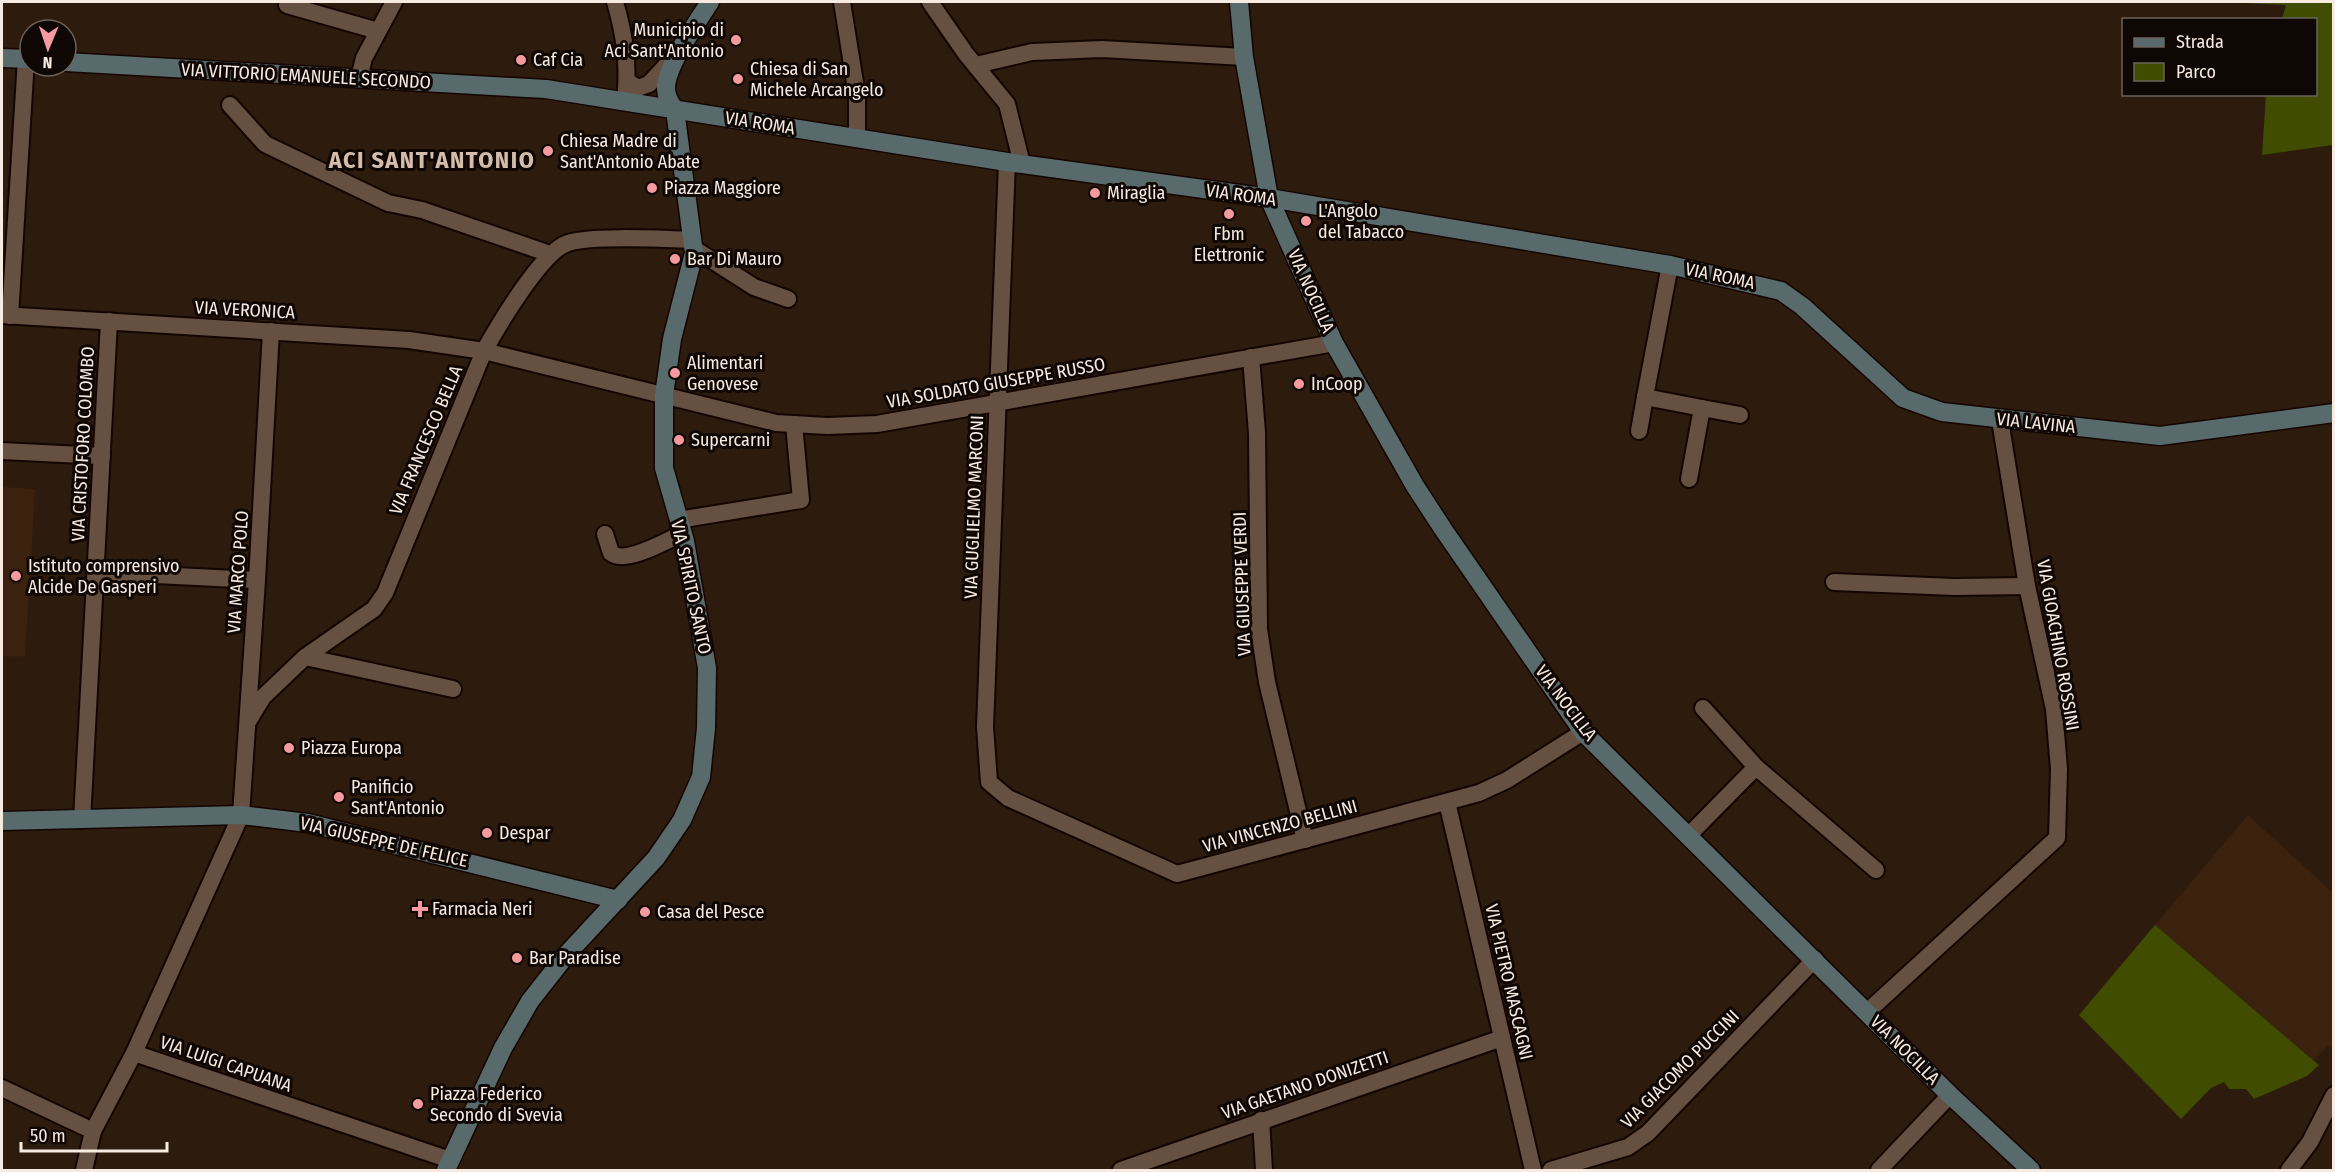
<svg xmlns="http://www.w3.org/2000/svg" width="2335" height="1172" font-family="'Fira Sans Condensed',sans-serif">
  <rect width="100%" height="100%" fill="#2d1b0d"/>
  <!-- built -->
  <g fill="#3a220f">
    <polygon points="2,487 35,489 25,657 2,656"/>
    <polygon points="2248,815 2333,893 2333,1049 2327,1046 2314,1061 2155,925"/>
  </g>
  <!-- green -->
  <g fill="#404d00">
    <polygon points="2226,2 2333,2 2333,145 2262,155 2266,95 2316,94 2316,20 2282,19 2286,5"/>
    <polygon points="2155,925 2314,1061 2319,1065 2307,1076 2254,1099 2246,1089 2229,1089 2224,1082 2211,1088 2181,1119 2079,1015"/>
  </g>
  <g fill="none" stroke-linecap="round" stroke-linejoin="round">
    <!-- street casing -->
    <g stroke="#140500" stroke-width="20">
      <g id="street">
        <polyline points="288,2 287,5 378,31"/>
        <path d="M615 2C625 36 629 66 625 102"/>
        <polyline points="842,2 857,95 857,139"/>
        <polyline points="930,2 966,54 1007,104 1022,164"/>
        <polyline points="976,65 1032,52 1102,49 1244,57"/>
        <polyline points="359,78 364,58 394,2"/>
        <polyline points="627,81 638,88 649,84 674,57"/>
        <polyline points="230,105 265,144 388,203 422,210 550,254"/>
        <polyline points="1007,162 985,727 989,782 1008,798 1177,874 1479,793 1507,780 1583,732"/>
        <polyline points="693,248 754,287 788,299"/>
        <polyline points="1670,265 1645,397 1702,408 1689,479"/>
        <polyline points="2,315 409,340 484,351 776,423 827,426 877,424 1334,343"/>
        <polyline points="10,316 26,59"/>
        <polyline points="271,331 257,580 241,815 134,1053 450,1160"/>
        <polyline points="1251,357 1257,433 1259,629 1267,682 1305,840"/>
        <polyline points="1702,408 1740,415"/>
        <polyline points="1639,431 1645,397"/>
        <polyline points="2,451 102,456"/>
        <polyline points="678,520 801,500 794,424"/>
        <path d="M605 534 611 553C625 565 668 540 683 533"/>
        <polyline points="96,572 257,580"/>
        <polyline points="1834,582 1954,587 2027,586"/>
        <path d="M305 657 374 609 385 593 484 351C498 326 542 251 568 243 591 235 664 239 692 240"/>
        <polyline points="1703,708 1756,767"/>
        <polyline points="249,720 263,697 305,657 453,689"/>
        <polyline points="1447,802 1533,1170"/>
        <polyline points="82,820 109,321"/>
        <polyline points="1689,835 1756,767 1876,870"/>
        <polyline points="1867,1012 2057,838 2059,769 2054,709 2027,586 2000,420"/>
        <polyline points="2,1088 93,1131"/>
        <polyline points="1261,1120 1264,1170"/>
        <polyline points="84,1170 93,1131 134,1053"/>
        <polyline points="1121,1170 1502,1038"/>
        <polyline points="1551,1170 1628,1147 1648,1133 1815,959"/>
        <polyline points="1879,1170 1950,1095"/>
        <polyline points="2289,1170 2310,1142 2334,1095"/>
      </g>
    </g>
    <!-- secondary casing -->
    <g stroke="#140500" stroke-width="21">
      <g id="secondary">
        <polyline points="1239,2 1244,57 1269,198 1334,343 1415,486 1443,529 1583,732 1950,1095 2031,1170"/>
        <polyline points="2,58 30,59"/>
        <polyline points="66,62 546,89 1007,162 1269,198 1670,265 1781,291 1802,306 1903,398 1942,412 2160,436 2334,413"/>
        <polyline points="2,821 241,815 308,823 618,900"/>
        <path d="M446 1170 503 1048 530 1001 567 954 656 858 682 820 701 777 706 728 707 668 685 541 664 468V395L672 339 694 253 675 110C670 103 666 97 666 89 665 67 698 21 710 2"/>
      </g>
    </g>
    <!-- street -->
    <use href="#street" stroke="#665041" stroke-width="16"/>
    <!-- secondary -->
    <use href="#secondary" stroke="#586a6c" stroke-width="18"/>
  </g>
  <!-- markers -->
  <g fill="#f59b9f" stroke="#0f0703" stroke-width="2">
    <circle cx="736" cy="40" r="6"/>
    <circle cx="521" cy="60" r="6"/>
    <circle cx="738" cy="79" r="6"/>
    <circle cx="548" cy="151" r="6"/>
    <circle cx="652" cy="188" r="6"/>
    <circle cx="1095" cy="193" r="6"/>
    <circle cx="1229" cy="214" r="6"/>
    <circle cx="1306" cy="221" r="6"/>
    <circle cx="675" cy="259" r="6"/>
    <circle cx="675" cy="373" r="6"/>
    <circle cx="1299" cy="384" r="6"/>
    <circle cx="679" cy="440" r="6"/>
    <circle cx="16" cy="576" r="6"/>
    <circle cx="289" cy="748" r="6"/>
    <circle cx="339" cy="797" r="6"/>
    <circle cx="487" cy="833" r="6"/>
    <path d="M417 900h6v6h6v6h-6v6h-6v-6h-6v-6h6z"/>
    <circle cx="645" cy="912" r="6"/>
    <circle cx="517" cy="958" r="6"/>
    <circle cx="418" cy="1104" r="6"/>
  </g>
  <g text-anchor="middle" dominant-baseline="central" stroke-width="6" stroke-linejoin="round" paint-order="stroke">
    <!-- poi labels -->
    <g font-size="18" fill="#f7eae1" stroke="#0f0703" text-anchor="start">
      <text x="724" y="30" text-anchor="end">Municipio di<tspan x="724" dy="21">Aci Sant'Antonio</tspan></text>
      <text x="533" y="60">Caf Cia</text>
      <text x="750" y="69">Chiesa di San<tspan x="750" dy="21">Michele Arcangelo</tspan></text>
      <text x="560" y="141">Chiesa Madre di<tspan x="560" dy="21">Sant'Antonio Abate</tspan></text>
      <text x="664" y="188">Piazza Maggiore</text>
      <text x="1107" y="193">Miraglia</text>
      <text x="1318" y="211">L'Angolo<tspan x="1318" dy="21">del Tabacco</tspan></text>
      <text x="1229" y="234" text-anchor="middle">Fbm<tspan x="1229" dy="21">Elettronic</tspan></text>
      <text x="687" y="259">Bar Di Mauro</text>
      <text x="687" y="363">Alimentari<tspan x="687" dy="21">Genovese</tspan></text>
      <text x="1311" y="384">InCoop</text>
      <text x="691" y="440">Supercarni</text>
      <text x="28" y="566">Istituto comprensivo<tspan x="28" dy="21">Alcide De Gasperi</tspan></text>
      <text x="301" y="748">Piazza Europa</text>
      <text x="351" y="787">Panificio<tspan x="351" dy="21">Sant'Antonio</tspan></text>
      <text x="499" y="833">Despar</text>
      <text x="432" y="909">Farmacia Neri</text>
      <text x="657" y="912">Casa del Pesce</text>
      <text x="529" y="958">Bar Paradise</text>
      <text x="430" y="1094">Piazza Federico<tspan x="430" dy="21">Secondo di Svevia</tspan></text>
    </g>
    <!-- street labels -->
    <g font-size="18" fill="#f7eae1" stroke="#0f0703">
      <text transform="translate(306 76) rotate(3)">VIA VITTORIO EMANUELE SECONDO</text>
      <text transform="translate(760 123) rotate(9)">VIA ROMA</text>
      <text transform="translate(1241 195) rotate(8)">VIA ROMA</text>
      <text transform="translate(1720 276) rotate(12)">VIA ROMA</text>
      <text transform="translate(1311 291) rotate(66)">VIA NOCILLA</text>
      <text transform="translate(245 310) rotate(3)">VIA VERONICA</text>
      <text transform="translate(996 383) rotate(-10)">VIA SOLDATO GIUSEPPE RUSSO</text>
      <text transform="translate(2036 423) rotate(6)">VIA LAVINA</text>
      <text transform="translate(426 440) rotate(-67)">VIA FRANCESCO BELLA</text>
      <text transform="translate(83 444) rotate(-87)">VIA CRISTOFORO COLOMBO</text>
      <text transform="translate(974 507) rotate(-88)">VIA GUGLIELMO MARCONI</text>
      <text transform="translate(238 572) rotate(-86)">VIA MARCO POLO</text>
      <text transform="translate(1242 584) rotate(-92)">VIA GIUSEPPE VERDI</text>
      <text transform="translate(691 587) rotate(78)">VIA SPIRITO SANTO</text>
      <text transform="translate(2058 645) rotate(80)">VIA GIOACHINO ROSSINI</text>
      <text transform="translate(1566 703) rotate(53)">VIA NOCILLA</text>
      <text transform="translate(1280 826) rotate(-15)">VIA VINCENZO BELLINI</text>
      <text transform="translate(384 842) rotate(13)">VIA GIUSEPPE DE FELICE</text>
      <text transform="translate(1509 982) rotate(77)">VIA PIETRO MASCAGNI</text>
      <text transform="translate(1905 1050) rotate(45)">VIA NOCILLA</text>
      <text transform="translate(226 1064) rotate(19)">VIA LUIGI CAPUANA</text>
      <text transform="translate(1680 1069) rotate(-45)">VIA GIACOMO PUCCINI</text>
      <text transform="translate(1305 1085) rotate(-19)">VIA GAETANO DONIZETTI</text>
    </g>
    <!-- district labels -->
    <g font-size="24" font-weight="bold" letter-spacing="1.5" fill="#d4bbaa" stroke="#0f0703">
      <text x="432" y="160">ACI SANT'ANTONIO</text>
    </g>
  </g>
  <!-- border -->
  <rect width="2335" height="1172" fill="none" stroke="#f7eae1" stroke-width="6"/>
  <!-- legend -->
  <rect x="2122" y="18" width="195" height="78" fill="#0f0703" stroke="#6c625c" stroke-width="1.5"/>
  <rect x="2134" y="38" width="30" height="9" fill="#586a6c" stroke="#6c625c" stroke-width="1.5"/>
  <text x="2176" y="48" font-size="18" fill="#f7eae1">Strada</text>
  <rect x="2134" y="63" width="30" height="18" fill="#404d00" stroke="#6c625c" stroke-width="1.5"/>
  <text x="2176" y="78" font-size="18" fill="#f7eae1">Parco</text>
  <!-- north arrow -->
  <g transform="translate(48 48) rotate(182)"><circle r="28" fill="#0f0703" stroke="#6c625c" stroke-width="1.5"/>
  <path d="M0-4.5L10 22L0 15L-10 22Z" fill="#f59b9f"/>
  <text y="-9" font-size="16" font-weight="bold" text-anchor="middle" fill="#f7eae1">N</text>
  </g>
  <!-- scale -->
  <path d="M21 1142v9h146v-9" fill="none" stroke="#f7eae1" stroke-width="3"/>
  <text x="30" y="1142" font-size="18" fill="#f7eae1" stroke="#0f0703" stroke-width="4.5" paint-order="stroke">50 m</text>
</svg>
